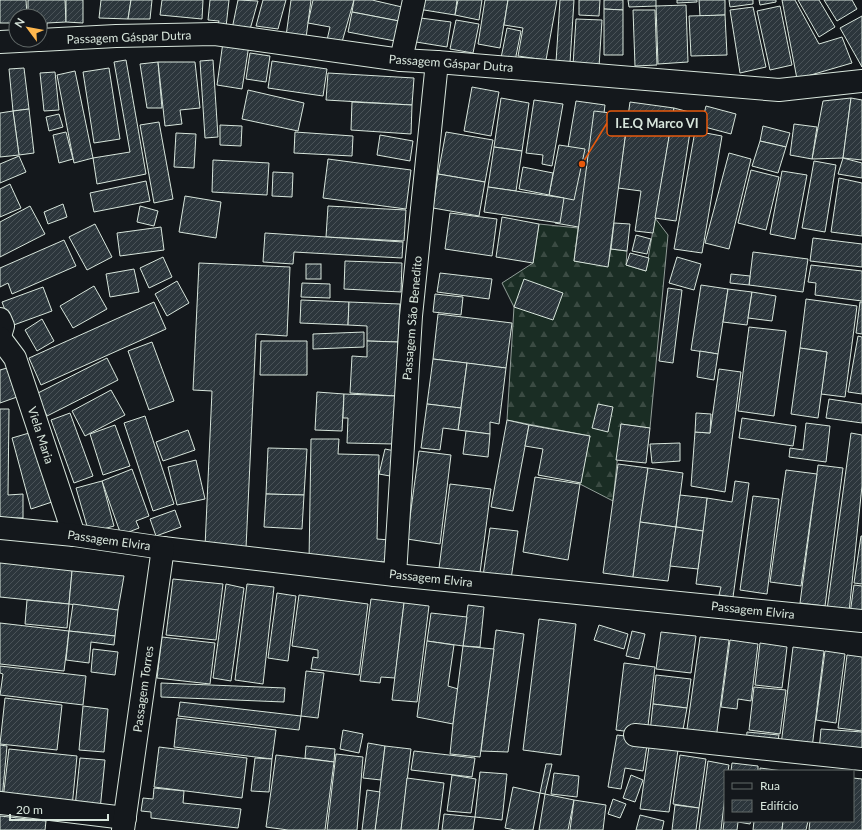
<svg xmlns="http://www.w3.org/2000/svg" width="862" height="830" font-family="Lato,sans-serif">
  <defs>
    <pattern id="forest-firs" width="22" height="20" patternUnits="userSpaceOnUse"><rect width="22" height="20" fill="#1a2d24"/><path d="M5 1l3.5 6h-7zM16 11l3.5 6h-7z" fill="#3b4b43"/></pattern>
    <pattern id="building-hatch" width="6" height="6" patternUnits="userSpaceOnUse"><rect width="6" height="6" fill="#2c363c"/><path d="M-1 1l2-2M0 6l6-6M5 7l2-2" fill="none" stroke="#4a5358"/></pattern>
  </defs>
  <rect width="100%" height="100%" fill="#14181c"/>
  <!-- forest -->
  <polygon fill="url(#forest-firs)" stroke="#939e99" points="655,218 668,235 650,428 621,424 613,501 580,484 590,436 507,420 514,307 502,283 533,263 539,224 578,228 574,261 608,266 611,249 627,251 626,265 646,271"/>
  <!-- building -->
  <g fill="url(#building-hatch)" stroke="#d8e6dc">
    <polygon points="0,0 26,0 27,16 16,16 16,23 0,23"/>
    <polygon points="28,0 65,0 66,22 47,23 47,30 40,30 40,16 28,16"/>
    <polygon points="66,0 83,0 83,23 66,22"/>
    <polygon points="101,0 131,0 128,19 99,18"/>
    <polygon points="131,0 152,0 150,19 128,19"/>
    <polygon points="162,0 203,0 202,19 160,15"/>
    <polygon points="210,0 229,0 226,27 217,27 219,21 208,20"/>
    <polygon points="238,0 258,1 249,33 232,29"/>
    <polygon points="263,0 286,0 278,29 256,26"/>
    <polygon points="291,0 311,0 306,38 286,36"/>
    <polygon points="313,0 354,0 342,42 327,40 330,27 308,23"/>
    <polygon points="354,0 372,0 402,7 399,21 352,12"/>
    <polygon points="420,0 457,0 455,15 418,9"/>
    <polygon points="458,0 482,0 479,20 455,15"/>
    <polygon points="485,0 508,0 500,48 478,44"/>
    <polygon points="508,0 557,0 546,60 518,56 523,28 504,25"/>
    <polygon points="560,0 574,0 570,63 556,62"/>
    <polygon points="579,0 600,0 599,16 579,15"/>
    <polygon points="604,0 623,0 623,10 604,9"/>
    <polygon points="628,0 656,0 656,6 629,7"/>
    <polygon points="677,0 697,0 697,2 677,3"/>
    <polygon points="699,0 725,0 725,15 700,16"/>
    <polygon points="729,0 753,0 753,4 730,7"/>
    <polygon points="759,0 776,0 776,2 760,5"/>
    <polygon points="782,0 795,0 819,44 842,37 852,63 797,79"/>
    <polygon points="798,0 819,0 835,27 819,37"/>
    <polygon points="824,0 852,0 857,9 837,21"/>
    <polygon points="686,5 688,62 658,64 656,6"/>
    <polygon points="780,6 792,65 770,70 757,11"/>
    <polygon points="753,7 766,67 740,73 730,10"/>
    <polygon points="604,9 623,10 623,55 604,55"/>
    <polygon points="633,10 655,10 657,65 635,66"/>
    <polygon points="352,12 399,21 395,41 348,32"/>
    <polygon points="725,15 727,55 691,56 689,16"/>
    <polygon points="862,16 862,67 840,28"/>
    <polygon points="413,17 451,22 447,47 410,41"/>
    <polygon points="576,19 602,20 599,67 573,65"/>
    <polygon points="456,20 479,24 473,53 450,49"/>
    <polygon points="507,28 521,31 515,61 501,58"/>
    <polygon points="223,42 249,45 242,89 217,85"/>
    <polygon points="250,53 270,56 266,82 246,79"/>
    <polygon points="126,60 146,174 97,184 93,158 130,152 114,62"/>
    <polygon points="213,60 218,137 205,138 200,61"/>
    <polygon points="272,61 327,69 323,96 268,88"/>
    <polygon points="158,62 162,108 147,108 140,64"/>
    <polygon points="158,62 195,62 200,108 180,110 182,124 165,126"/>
    <polygon points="24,68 29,109 13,111 9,69"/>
    <polygon points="109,68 120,139 94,143 83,72"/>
    <polygon points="75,71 93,158 74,163 57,75"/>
    <polygon points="55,72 59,110 44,111 40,73"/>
    <polygon points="328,73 414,78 412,105 326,100"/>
    <polygon points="472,87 499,92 491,136 464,131"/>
    <polygon points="248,90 304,103 298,131 242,119"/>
    <polygon points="501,98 529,103 522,151 494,147"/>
    <polygon points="851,98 843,158 812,159 823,101"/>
    <polygon points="851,98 862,100 862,160 843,158"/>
    <polygon points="534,100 563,104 552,166 542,164 543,155 526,153"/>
    <polygon points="576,101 605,105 590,229 555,223"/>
    <polygon points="352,102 412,105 411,134 351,130"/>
    <polygon points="630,102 674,108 653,233 635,231 641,191 618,188"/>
    <polygon points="706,106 736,114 731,134 701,126"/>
    <polygon points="674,108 693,113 676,221 655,218"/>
    <polygon points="29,109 34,153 19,155 13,111"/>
    <polygon points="13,111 19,155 0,157 0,113"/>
    <polygon points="594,111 628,115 608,267 574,261"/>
    <polygon points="59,114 63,127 49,131 46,117"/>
    <polygon points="159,122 173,199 154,203 140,125"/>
    <polygon points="794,124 817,127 812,159 790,155"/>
    <polygon points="220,125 242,126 241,146 220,145"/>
    <polygon points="763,126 790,133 786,147 760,141"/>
    <polygon points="695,131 722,136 702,253 674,249"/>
    <polygon points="66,132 73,159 59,163 53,135"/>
    <polygon points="295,132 353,136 352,156 294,153"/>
    <polygon points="446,132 493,140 485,182 438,174"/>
    <polygon points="176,133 196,134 194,168 174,167"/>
    <polygon points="380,135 413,141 410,161 377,155"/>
    <polygon points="760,141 786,147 778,173 752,166"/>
    <polygon points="559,145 585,149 574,200 549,195"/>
    <polygon points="494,147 522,151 516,191 488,187"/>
    <polygon points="729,153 751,159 729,249 705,243"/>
    <polygon points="19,156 26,172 0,183 0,164"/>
    <polygon points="843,158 862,163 862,178 838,174"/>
    <polygon points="328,159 411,170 406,209 323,198"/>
    <polygon points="213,160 269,163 267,195 212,192"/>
    <polygon points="814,161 836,165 825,232 802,228"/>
    <polygon points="523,167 553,173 549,195 519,189"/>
    <polygon points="751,170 779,177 766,230 738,223"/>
    <polygon points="782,171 807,175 795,239 770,234"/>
    <polygon points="273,172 293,173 292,197 272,196"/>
    <polygon points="438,174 485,182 479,216 433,208"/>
    <polygon points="839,178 862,183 862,236 831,232"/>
    <polygon points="146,181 150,201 94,212 90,193"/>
    <polygon points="10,184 21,208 0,217 0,189"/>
    <polygon points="488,187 564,198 560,223 484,212"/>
    <polygon points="185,196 221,202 216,238 179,232"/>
    <polygon points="63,204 67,217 48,224 44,212"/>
    <polygon points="30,206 45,234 0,257 0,222"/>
    <polygon points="140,206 158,211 154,226 137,222"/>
    <polygon points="328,206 406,210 404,241 326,237"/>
    <polygon points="450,213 497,219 492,256 445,249"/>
    <polygon points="502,217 539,224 533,263 496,257"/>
    <polygon points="614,223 630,224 627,251 611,249"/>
    <polygon points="95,224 112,257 87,270 69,237"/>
    <polygon points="161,227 164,250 120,256 117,233"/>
    <polygon points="265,233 403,242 402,258 294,252 293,264 263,262"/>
    <polygon points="636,235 651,239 647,254 632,251"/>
    <polygon points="813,238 862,244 862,267 810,261"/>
    <polygon points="64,240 76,266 12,294 8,283 0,287 0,268"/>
    <polygon points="753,252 808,259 803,292 749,285"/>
    <polygon points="630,253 649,258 646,271 626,265"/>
    <polygon points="163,257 172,277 149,288 140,268"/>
    <polygon points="677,257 701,264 694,290 669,283"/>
    <polygon points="345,261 402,263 401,292 344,289"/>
    <polygon points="199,263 290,267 287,336 256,334 246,548 205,547 212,391 193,390"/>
    <rect x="306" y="264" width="15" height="15"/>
    <polygon points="811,265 862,271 862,301 815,295 816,283 808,282"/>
    <polygon points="134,269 139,292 110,297 106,274"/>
    <polygon points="440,273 492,279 489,299 437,292"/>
    <polygon points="731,274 750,276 749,285 730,283"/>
    <polygon points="524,279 563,293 553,320 514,307"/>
    <polygon points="177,281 189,303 167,316 155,294"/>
    <polygon points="302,283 330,284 330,298 301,297"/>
    <polygon points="701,285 728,289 718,354 691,350"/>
    <polygon points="94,286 107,309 73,328 60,306"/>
    <polygon points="43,287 52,311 11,326 2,302"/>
    <polygon points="668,288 682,290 673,363 659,361"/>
    <polygon points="728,289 752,292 747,325 723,322"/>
    <polygon points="752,292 776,296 772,321 748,318"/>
    <polygon points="435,294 463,297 461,315 433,312"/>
    <polygon points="806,299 857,306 845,397 821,394 827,352 800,348"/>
    <polygon points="301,300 349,302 348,325 300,323"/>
    <polygon points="154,302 166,329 41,385 29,358"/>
    <polygon points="349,302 400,304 398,342 367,341 367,326 348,325"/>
    <polygon points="860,302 862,302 862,334 856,333"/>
    <polygon points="438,314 512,323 506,368 433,359"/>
    <polygon points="42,319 54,341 37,351 25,330"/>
    <polygon points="749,327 786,331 774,416 738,411"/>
    <polygon points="364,332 364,347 313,349 313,334"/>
    <polygon points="858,336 862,337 862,394 848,392"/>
    <polygon points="261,341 307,341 307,375 260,375"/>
    <polygon points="367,341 398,342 396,396 350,393 352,356 367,357"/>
    <polygon points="152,342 174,401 149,410 128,351"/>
    <polygon points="800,348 827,352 818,418 791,414"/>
    <polygon points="700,351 718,354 714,380 697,377"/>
    <polygon points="107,358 118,380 47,416 36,394"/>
    <polygon points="433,359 467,363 461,408 427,404"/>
    <polygon points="467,363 506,368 499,424 490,422 490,434 458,430"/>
    <polygon points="7,368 17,397 0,403 0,370"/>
    <polygon points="719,369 741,372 725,492 691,486 695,432 710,433"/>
    <polygon points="111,390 125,415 85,436 72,411"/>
    <polygon points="317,392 344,394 342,431 315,430"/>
    <polygon points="344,394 396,396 394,444 347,443 348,418 343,418"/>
    <polygon points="829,399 862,404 862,423 826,418"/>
    <polygon points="427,404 461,408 458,430 443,428 440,450 421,448"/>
    <polygon points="598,404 613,407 608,432 592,428"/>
    <polygon points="0,409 9,409 8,495 23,494 23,518 0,518"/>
    <polygon points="70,413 93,476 74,483 51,420"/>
    <polygon points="696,413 711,414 710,433 695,432"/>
    <polygon points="145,416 174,504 153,511 124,423"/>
    <polygon points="742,418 796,426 793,446 739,438"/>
    <polygon points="507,420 529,425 513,511 491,507"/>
    <polygon points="806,423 830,426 826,462 789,457 790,448 803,450"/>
    <polygon points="621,424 650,428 646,463 616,460"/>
    <polygon points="115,425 130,466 103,475 90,434"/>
    <polygon points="529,425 590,436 581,483 538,475 543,449 525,446"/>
    <polygon points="188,430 195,450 163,461 156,442"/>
    <polygon points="36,431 55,501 31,509 12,438"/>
    <polygon points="466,431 490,434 488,457 463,454"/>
    <polygon points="851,433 862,435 862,486 849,612 827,610"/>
    <polygon points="311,439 339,439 338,454 379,455 377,539 390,540 389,562 309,561"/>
    <polygon points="680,443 680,461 652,463 650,444"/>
    <polygon points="268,448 307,449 304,495 266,494"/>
    <polygon points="385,449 395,451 390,476 379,474"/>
    <polygon points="419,451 451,455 440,544 407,539"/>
    <polygon points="196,460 205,499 177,505 168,467"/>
    <polygon points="618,464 648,468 633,577 603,573"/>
    <polygon points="818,465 843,468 825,606 800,603"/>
    <polygon points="648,468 683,473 676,527 640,522"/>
    <polygon points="132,469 149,516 136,521 139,528 121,535 102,481"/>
    <polygon points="786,470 817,474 801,586 770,582"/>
    <polygon points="535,477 580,484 568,560 523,552"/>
    <polygon points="102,481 114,526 89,533 76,488"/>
    <polygon points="735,481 749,483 733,597 719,595 721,587 696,584 707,498 732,502"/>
    <polygon points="450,484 491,489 480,573 439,568"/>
    <polygon points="266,494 304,495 302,529 264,527"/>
    <polygon points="680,495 707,498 703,531 676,527"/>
    <polygon points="753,496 779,499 767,594 740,590"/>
    <polygon points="175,510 181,527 156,536 150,519"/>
    <polygon points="640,522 676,527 668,581 633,577"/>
    <polygon points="676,527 703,531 698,569 670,566"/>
    <polygon points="490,528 518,531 511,579 483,576"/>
    <polygon points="861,536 862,536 862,584 854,583"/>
    <polygon points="0,563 72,571 69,604 0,597"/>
    <polygon points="72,571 124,576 118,610 69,604"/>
    <polygon points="173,579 223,584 216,640 166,635"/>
    <polygon points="226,584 244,588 231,681 213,678"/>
    <polygon points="247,584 274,587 263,684 235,680"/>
    <polygon points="854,585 862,586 862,615 850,614"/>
    <polygon points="277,593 296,596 288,661 268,658"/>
    <polygon points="299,595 368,604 359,675 311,669 313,657 318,658 318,650 292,646"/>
    <polygon points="371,599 404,603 395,678 381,677 380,683 360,681"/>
    <polygon points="27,600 69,604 67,628 25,624"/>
    <polygon points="404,603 429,606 417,702 392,700"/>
    <polygon points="73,604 118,610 115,636 69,631"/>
    <polygon points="468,605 484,607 480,647 463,646"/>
    <polygon points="431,613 467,617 463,646 427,641"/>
    <polygon points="539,619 576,624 561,755 523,750"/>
    <polygon points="0,623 69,631 64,671 0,664"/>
    <polygon points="599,625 628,634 624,649 594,640"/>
    <polygon points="496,630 524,634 508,752 481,751"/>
    <polygon points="69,631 115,636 114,645 91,642 89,663 66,660"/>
    <polygon points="632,631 645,634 639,659 626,656"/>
    <polygon points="661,632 696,636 691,673 656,669"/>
    <polygon points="162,637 215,643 210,684 157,678"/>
    <polygon points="700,637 729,640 716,739 686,736"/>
    <polygon points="730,640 758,644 751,701 738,699 737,709 721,707"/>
    <polygon points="427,641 454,645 448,686 458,689 453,724 417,717"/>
    <polygon points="760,643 787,647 782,688 755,685"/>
    <polygon points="463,646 494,649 480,757 450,754 453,724"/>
    <polygon points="793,647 824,651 812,748 781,745"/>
    <polygon points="93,649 118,652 115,675 91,672"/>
    <polygon points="825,651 845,654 836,723 816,720"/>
    <polygon points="847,655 862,657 862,731 838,728"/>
    <polygon points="624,663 655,667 647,734 616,730"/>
    <polygon points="0,666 86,676 83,705 0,695 3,674 0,673"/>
    <polygon points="306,671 324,673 318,718 301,716"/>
    <polygon points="656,675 691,679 687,708 653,704"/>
    <polygon points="161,683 285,688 284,702 161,697"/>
    <polygon points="754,687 786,690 780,734 749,730"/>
    <polygon points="5,698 62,705 57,750 0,744"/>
    <polygon points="180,702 301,716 299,730 178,716"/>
    <polygon points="653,704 687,708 682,735 650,732"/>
    <polygon points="83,706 108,709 104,752 79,750"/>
    <polygon points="177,718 276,730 272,759 174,747"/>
    <polygon points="821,729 862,732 862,754 819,751"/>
    <polygon points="343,730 363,734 359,753 340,749"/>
    <polygon points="747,732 779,735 777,746 746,742"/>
    <polygon points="617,735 648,739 643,771 625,768 621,789 608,787"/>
    <polygon points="368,743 385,746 381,780 363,778"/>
    <polygon points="0,745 7,746 2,799 0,799"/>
    <polygon points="306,746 335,749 334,762 305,758"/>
    <polygon points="385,746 411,749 401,830 375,830"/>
    <polygon points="159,747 247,758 242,798 154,787"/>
    <polygon points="649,747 678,750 669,812 640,809"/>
    <polygon points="9,749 77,756 72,807 3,799"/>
    <polygon points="414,751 475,758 472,777 411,770"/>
    <polygon points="336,754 363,757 357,830 327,830"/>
    <polygon points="276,755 334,762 325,830 288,830 266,827"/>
    <polygon points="680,755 706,759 699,808 673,804"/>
    <polygon points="80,758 105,760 100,810 75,807"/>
    <polygon points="255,758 272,759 269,792 251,791"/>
    <polygon points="708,761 729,765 728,771 725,771 725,796 721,830 699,830"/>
    <polygon points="732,763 758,766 758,771 731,771"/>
    <polygon points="546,764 552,764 545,794 540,793"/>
    <polygon points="760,768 783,771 760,771"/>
    <polygon points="480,772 507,774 502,820 475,817"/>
    <polygon points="554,773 579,776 577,797 551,794"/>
    <polygon points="452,775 476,779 471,813 447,811"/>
    <polygon points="631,775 643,780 635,802 623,798"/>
    <polygon points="407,778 444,783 438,830 401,830"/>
    <polygon points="853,778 862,779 862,830 809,830 810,821 853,821"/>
    <polygon points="513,787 540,793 533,830 515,830 505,828"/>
    <polygon points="154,788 184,791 183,803 241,809 238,828 151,818 151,812 141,811 143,798 153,799"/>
    <polygon points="367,790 380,792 375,830 362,830"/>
    <polygon points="545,794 574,800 568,830 539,830"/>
    <polygon points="613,799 626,804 620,818 608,814"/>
    <polygon points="574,800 606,805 603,830 570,830"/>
    <polygon points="675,805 699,808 696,830 672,830"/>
    <polygon points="444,814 475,817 473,830 442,830"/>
    <polygon points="725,814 725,821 751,821 750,824 738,822 737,830 723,830"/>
    <polygon points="640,815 664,821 662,830 636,830"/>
    <polygon points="0,816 46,821 45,830 0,830"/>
    <polygon points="754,821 783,821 782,830 753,830"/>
    <polygon points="783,821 808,821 806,830 782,830"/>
  </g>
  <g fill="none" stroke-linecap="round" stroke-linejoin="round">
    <!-- minor casing -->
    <g stroke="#d8e6dc" stroke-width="24">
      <g id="minor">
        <polyline points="40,40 116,36 215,34 401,60 437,62 779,90 862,81"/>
        <polyline points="0,42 38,40"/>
        <polyline points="401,60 414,0"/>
        <polyline points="0,319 3,326 0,336"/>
        <polyline points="0,338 15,358 74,535"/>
        <polyline points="0,528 74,535 163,548 395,575 862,621"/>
        <polyline points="395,575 411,316 437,62"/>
        <polyline points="635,735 862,759"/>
        <polyline points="0,803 125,818"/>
        <polyline points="123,830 163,548"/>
      </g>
    </g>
    <!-- minor -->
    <use href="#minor" stroke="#14181c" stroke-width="22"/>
  </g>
  <g text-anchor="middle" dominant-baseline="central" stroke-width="3" stroke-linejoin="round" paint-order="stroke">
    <!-- street labels -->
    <g font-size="12" fill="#d8e6dc" stroke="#14181c">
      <text transform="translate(129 37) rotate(-2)">Passagem Gáspar Dutra</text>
      <text transform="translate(451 63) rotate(4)">Passagem Gáspar Dutra</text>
      <text transform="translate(412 318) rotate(-85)">Passagem São Benedito</text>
      <text transform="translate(41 435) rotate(72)">Viela Maria</text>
      <text transform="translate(109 540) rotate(8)">Passagem Elvira</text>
      <text transform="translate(431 578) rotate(6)">Passagem Elvira</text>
      <text transform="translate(753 610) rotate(6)">Passagem Elvira</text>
      <text transform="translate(143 689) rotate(-82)">Passagem Torres</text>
    </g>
  </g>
  <!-- callouts -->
  <path fill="none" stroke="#e8590c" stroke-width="1.5" d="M582 164L607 123"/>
  <circle fill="#e8590c" stroke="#14181c" stroke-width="1.5" cx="582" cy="164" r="4"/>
  <rect fill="#14181c" stroke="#e8590c" stroke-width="1.5" x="607" y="111" width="100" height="25" rx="4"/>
  <g font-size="13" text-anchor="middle" font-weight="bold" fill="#d8e6dc">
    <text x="657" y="128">I.E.Q Marco VI</text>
  </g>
  <!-- legend -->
  <rect x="724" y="770" width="130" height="52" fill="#14181c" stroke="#626a69"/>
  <rect x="732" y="783" width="20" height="6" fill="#14181c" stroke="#626a69"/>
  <text x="760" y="790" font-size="12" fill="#d8e6dc">Rua</text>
  <rect x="732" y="800" width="20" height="12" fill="url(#building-hatch)" stroke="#626a69"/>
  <text x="760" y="810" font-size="12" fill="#d8e6dc">Edifício</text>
  <!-- north arrow -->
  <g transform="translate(28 28) rotate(302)"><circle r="19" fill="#14181c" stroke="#626a69"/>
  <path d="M0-3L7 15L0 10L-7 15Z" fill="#ffb74d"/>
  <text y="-6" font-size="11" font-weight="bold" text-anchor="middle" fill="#d8e6dc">N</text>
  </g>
  <!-- scale -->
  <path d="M10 814v6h98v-6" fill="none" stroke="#d8e6dc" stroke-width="2"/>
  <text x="16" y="814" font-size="12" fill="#d8e6dc" stroke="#14181c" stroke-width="3" paint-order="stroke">20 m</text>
</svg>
